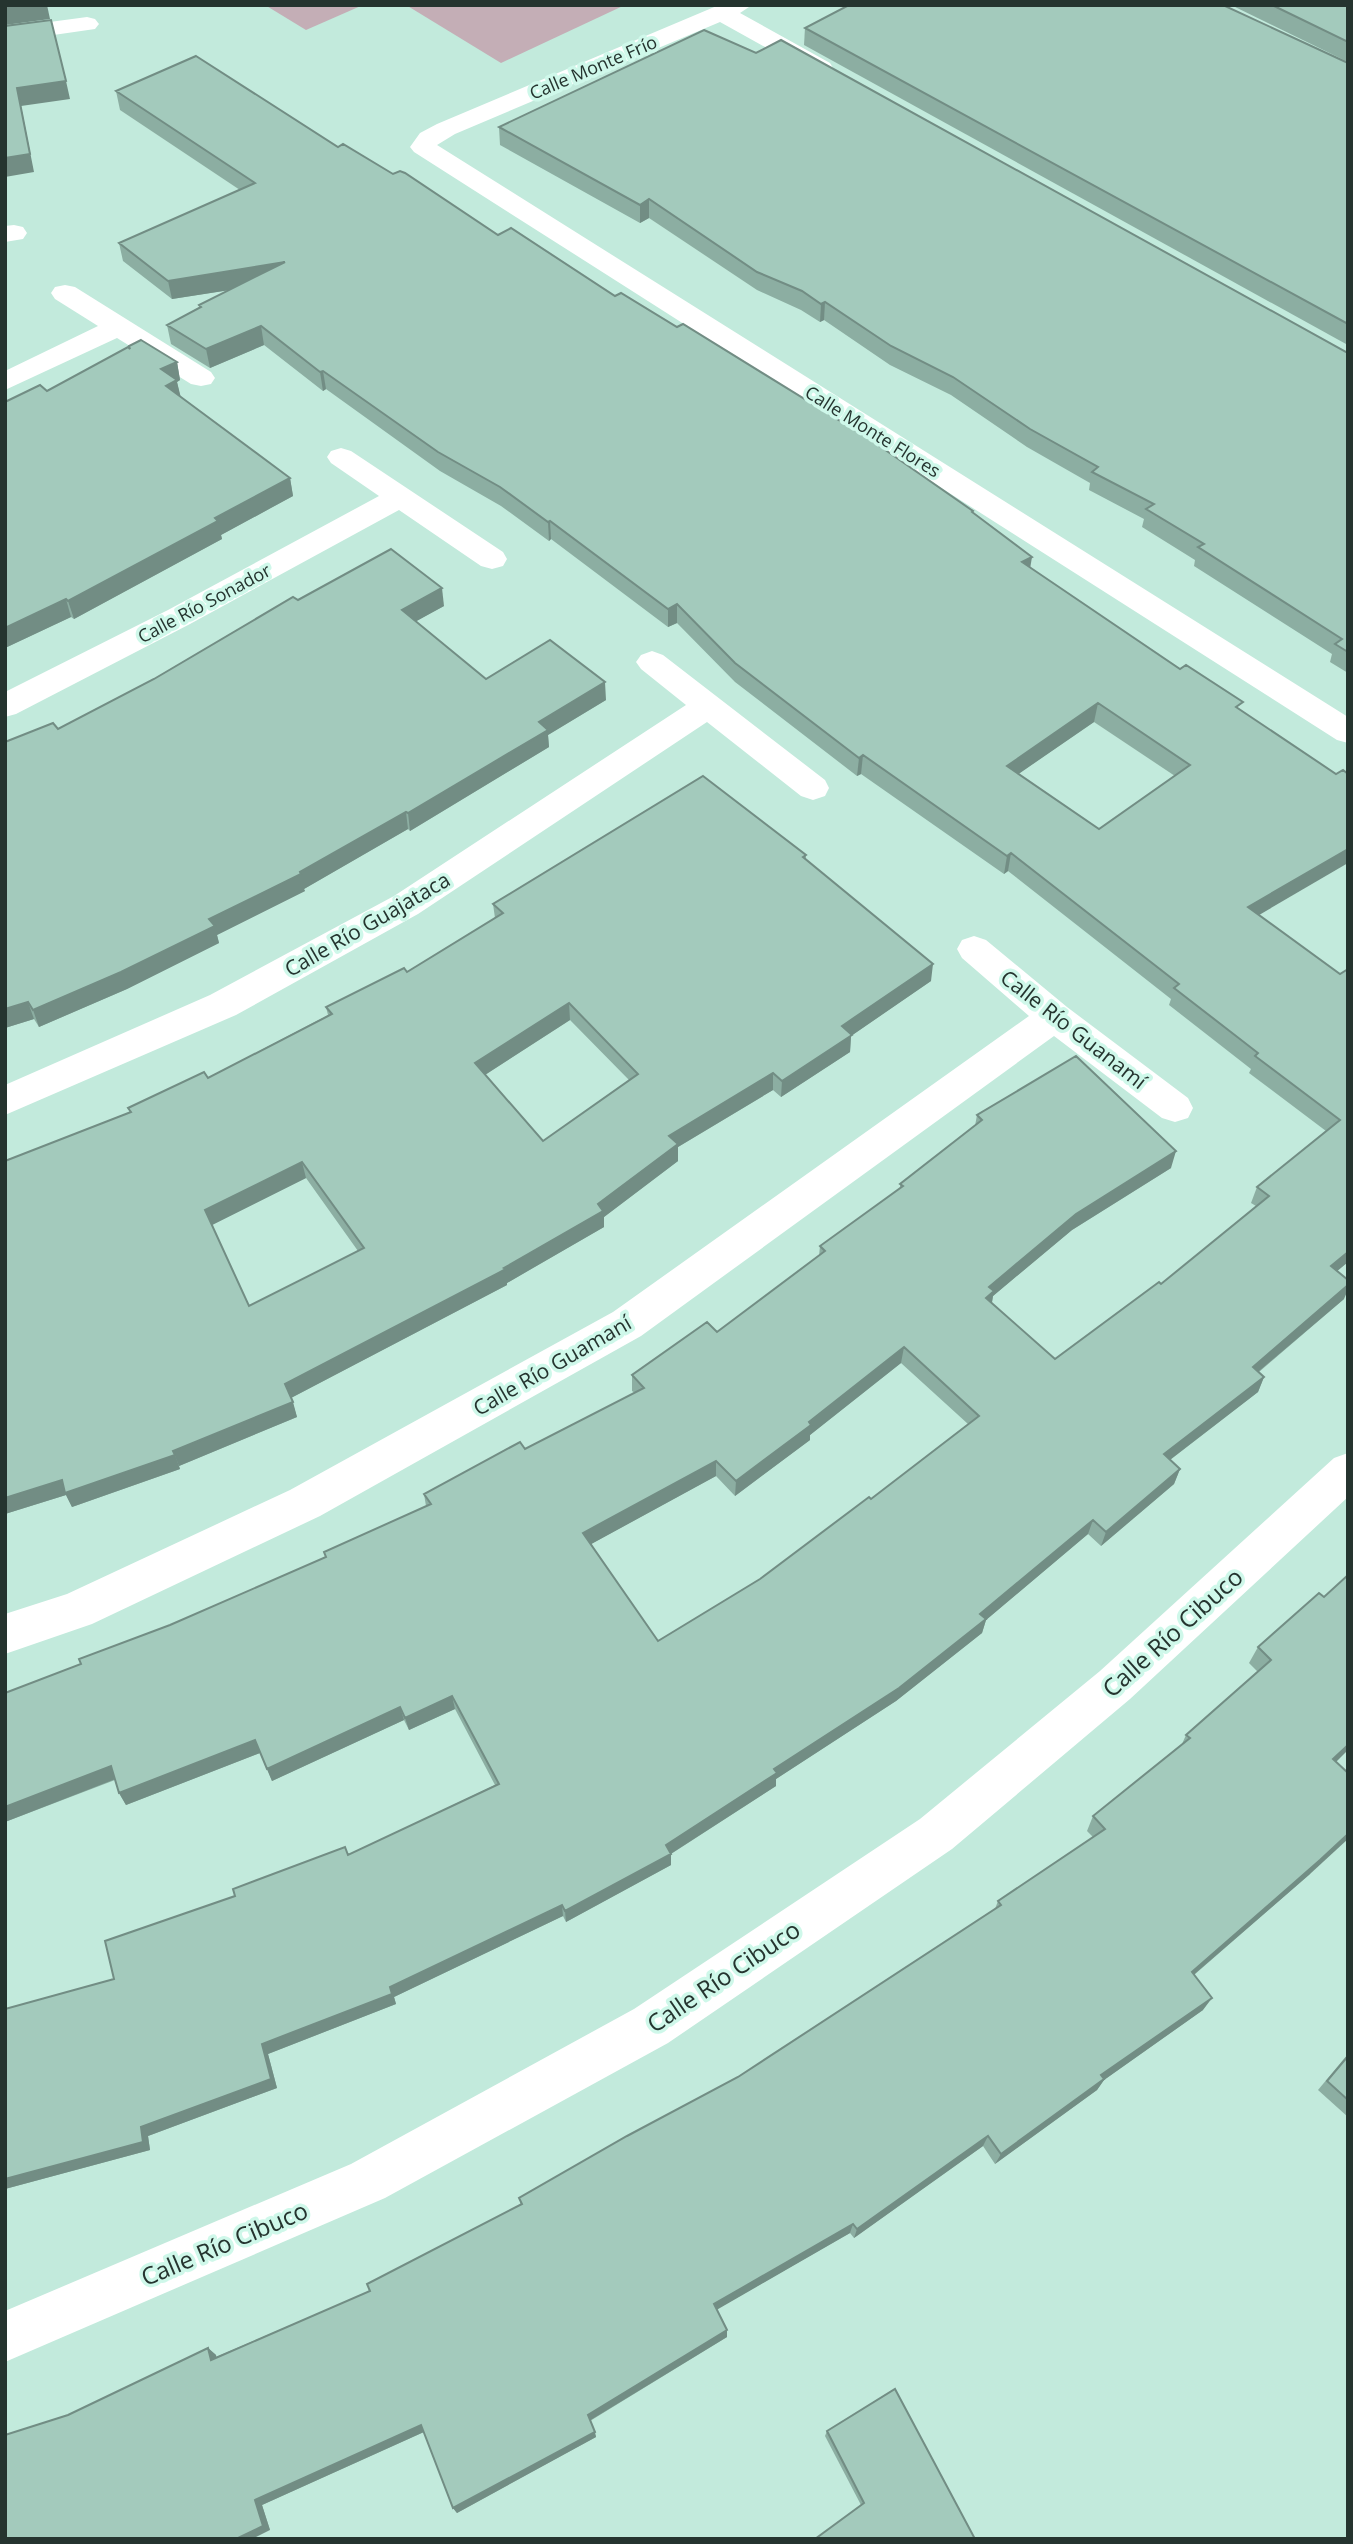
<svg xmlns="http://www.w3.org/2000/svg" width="1353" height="2544" font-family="'Open Sans',sans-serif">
  <rect width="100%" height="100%" fill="#c2eadc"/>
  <!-- green -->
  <g fill="#c4aeb6">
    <polygon points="265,5 363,5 306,30"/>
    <polygon points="406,5 625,5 501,63"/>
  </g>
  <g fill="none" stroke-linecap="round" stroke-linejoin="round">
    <!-- minor -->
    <g fill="#fff" fill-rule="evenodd">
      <polygon points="719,5 752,5 740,13 830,63 833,68 830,73 821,75 812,73 720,22 455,134 437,145 1348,717 1348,743 1337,740 414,152 410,147 420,133 437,124"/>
      <polygon points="87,17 95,19 99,24 95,29 5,42 5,28"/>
      <polygon points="14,225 23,227 27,233 23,239 5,242 5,226"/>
      <polygon points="65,285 75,287 211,372 215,378 211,384 201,386 191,384 117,338 5,390 5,371 98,326 55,299 51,293 55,287"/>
      <polygon points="341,448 351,451 503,552 507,559 503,566 492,569 481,566 399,510 190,624 16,714 5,717 5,692 168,610 379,496 331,463 327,457 331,451"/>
      <polygon points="652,651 663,655 825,780 829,788 825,796 813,800 801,796 707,722 418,914 236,1015 5,1115 5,1085 210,995 394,896 686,705 641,669 636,662 641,655"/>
      <polygon points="974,936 986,940 1067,1007 1188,1098 1193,1108 1188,1118 1175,1122 1162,1118 1054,1036 641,1336 320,1516 92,1624 5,1654 5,1614 67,1594 290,1490 613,1312 1029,1016 962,958 957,949 962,940"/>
      <polygon points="1348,1453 1348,1497 1130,1699 952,1849 668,2043 385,2198 5,2362 5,2311 351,2164 634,2009 920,1819 1100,1671 1334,1458"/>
    </g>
  </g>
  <!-- wall -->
  <g fill="#8caea2" fill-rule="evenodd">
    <polygon points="1231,5 1348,5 1348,62"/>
    <polygon points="805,28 1348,63 1348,341 1346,344 804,45"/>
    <path d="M116 91 338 147 393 174 498 235 615 296 973 511V513L1030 568 1241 710 1259 915 1340 974 1348 1262 1337 1271 1344 1299 1259 1372 1264 1377 1258 1392 1170 1460 1180 1469 1174 1484 1101 1546 1088 1534 986 1620 982 1633 896 1701 776 1779V1786L671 1854V1865L566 1922 563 1916 394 1997 396 2004 268 2054 277 2088 148 2136 150 2150 5 2189V2009L114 1979 235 1896 348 1855 495 1785 455 1709 409 1730 404 1720 272 1781 260 1753 126 1805 119 1793 115 1780 5 1822 81 1664 326 1557 324 1552 426 1506 424 1494 525 1449 635 1393 632 1391V1375L717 1332 819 1256 820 1246 900 1189V1184L975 1126 977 1115 1171 1168 1072 1230 993 1296 992 1303 1055 1359 1161 1284 1256 1206 1251 1203 1257 1187 1326 1131 1249 1073 1251 1069 1169 1005 1171 999 1008 871 1004 874 861 774 857 776 735 682 677 623 668 627 551 539 549 541 501 506 440 471 326 389 323 391 264 345 210 368 171 344 167 325 200 307 199 305 229 290 172 299 123 261 119 243 240 190 120 110ZM1094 722 1175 776 1099 829 1018 774ZM901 1363 968 1424 871 1499 760 1579 658 1641 591 1544 716 1476 735 1496 810 1440V1435Z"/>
    <polygon points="499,127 1348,353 1348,673 1330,662 1332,654 1194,566 1195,560 1142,527 1144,519 1089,490 1090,483 1027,447 951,395 890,365 824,320 820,322 801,310 757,290 649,218 640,223 500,145"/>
    <polygon points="177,362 180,380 177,382 180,396 290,478 293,496 221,535 222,539 74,619 71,617 5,648 47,391"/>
    <polygon points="298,600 444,606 416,621 486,679 606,700 548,735 549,747 410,831 408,829 304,889 305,891 217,935 219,943 127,989 39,1027 34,1019 5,1028 5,742 58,729 154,679"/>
    <path d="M806 855V859L931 981 851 1036 850 1052 781 1097 773 1090 678 1147V1161L604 1217V1227L507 1283V1285L291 1398 297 1417 179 1466 180 1469 72 1507 66 1495 5 1514V1161L130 1112 128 1108 208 1078 328 1015 326 1007 407 972 495 918 493 904ZM570 1020 629 1080 543 1141 485 1075ZM306 1178 358 1251 249 1306 212 1225Z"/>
    <polygon points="1319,1593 1336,1761 1310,1874 1194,1975 1203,2010 1104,2080 1097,2090 995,2164 983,2146 854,2238 850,2233 717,2309 727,2337 590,2421 596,2437 457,2513 453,2508 424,2432 262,2505 270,2530 68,2415 208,2348 216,2355 216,2357 370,2291 521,2205 519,2198 738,2077 995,1909 998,1901 1093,1837 1087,1831 1093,1816 1182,1744 1186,1735 1258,1672 1249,1663 1258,1647"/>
    <polygon points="1348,2054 1348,2117 1318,2090"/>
    <polygon points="827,2431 975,2539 861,2505 825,2436"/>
  </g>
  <!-- shaded-wall -->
  <g fill="#728d84">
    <polygon points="18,5 47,5 50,19 5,25 5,7"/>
    <polygon points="66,81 70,99 21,106 34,172 5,177 5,158 17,88"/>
    <polygon points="649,199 649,218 640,223 640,205"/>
    <polygon points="285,262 288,281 172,299 168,281"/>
    <polygon points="825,302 824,320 820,322 821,304"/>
    <polygon points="261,326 264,345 210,368 206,349"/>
    <polygon points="177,362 180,380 177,382 181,398 167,386 161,369"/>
    <polygon points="323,371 326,389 323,391 320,372"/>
    <polygon points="290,478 293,496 221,535 222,539 74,619 68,601 215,518"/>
    <polygon points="550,521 551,539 549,541 548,522"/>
    <polygon points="1032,557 1029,575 1022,562"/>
    <polygon points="442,588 444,606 404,628 402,610"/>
    <polygon points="66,599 71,617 5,648 5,628"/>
    <polygon points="677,604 677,623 668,627 668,609"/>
    <polygon points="605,682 606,700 548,735 549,747 410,831 408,813 539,722"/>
    <polygon points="1098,703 1094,722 1004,784 1007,766"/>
    <polygon points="863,755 861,774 857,776 859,758"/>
    <polygon points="406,812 408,829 304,889 305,891 217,935 219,943 127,989 39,1027 33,1010 300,872"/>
    <polygon points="1348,849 1348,863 1242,925 1248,907"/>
    <polygon points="1011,853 1008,871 1004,874 1007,856"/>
    <polygon points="933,964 931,981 851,1036 850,1052 781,1097 782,1081 842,1026"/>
    <polygon points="28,1002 34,1019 5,1028 5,1009"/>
    <polygon points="569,1003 570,1020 477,1080 475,1063"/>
    <polygon points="773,1073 773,1090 678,1147 678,1161 604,1217 604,1227 507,1283 507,1285 289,1399 285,1384 504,1268 598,1204 669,1136"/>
    <polygon points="1176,1151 1171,1168 1072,1230 993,1296 991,1307 983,1314 989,1287 1076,1214"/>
    <polygon points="302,1162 306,1178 210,1226 205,1210"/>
    <polygon points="1348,1252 1348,1262 1324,1282 1331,1266"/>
    <polygon points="1348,1285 1348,1290 1344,1299 1246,1382 1253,1367"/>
    <polygon points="904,1347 901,1363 810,1435 810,1440 735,1496 736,1481"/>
    <polygon points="1264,1377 1258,1392 1158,1469 1164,1454"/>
    <polygon points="293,1402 297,1417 179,1466 173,1451"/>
    <polygon points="175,1455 180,1469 72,1507 66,1495 5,1514 5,1498 62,1480"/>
    <polygon points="716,1461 716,1476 584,1548 583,1533"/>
    <polygon points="1180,1469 1174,1484 1101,1546 1106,1532"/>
    <polygon points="1093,1520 1088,1534 986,1620 982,1633 896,1701 776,1779 776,1786 669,1855 671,1854 671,1865 566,1922 565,1911 666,1845 774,1769 980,1614"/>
    <polygon points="452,1696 455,1709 409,1730 405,1718"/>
    <polygon points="400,1707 404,1720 272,1781 267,1769"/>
    <polygon points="255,1740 260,1753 126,1805 119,1793"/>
    <polygon points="1348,1745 1348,1750 1324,1774 1333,1759"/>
    <polygon points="111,1766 118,1778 5,1822 5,1807"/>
    <polygon points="1348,1834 1348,1839 1310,1874 1183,1984 1192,1972"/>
    <polygon points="562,1905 563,1916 394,1997 396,2004 268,2054 277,2088 148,2136 150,2150 5,2189 5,2179 141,2127 262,2044 390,1987"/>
    <polygon points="1212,1998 1203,2010 1104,2080 1097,2090 995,2164 1001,2154 1101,2075"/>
    <polygon points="988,2136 983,2146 854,2238 857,2229"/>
    <polygon points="853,2224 850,2233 713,2312 714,2304"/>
    <polygon points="727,2330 727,2337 589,2421 588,2415"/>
    <polygon points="208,2348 216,2355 219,2367 211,2360"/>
    <polygon points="421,2425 426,2431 262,2505 270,2530 252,2539 236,2539 255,2500"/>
    <polygon points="595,2432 596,2437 457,2513 453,2508"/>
  </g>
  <!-- building -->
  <g fill="#a3cabc" stroke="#728d84" stroke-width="2" fill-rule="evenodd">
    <polygon points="849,5 1223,5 1348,63 1348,324 805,28"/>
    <polygon points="1272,5 1348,5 1348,42"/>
    <polygon points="51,20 66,81 17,88 30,154 5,158 5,26"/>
    <polygon points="704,30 756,53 781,40 1348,353 1348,652 1335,644 1342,639 1198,547 1204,544 1146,509 1154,504 1092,472 1098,467 1030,429 953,377 891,346 825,302 821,304 802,291 757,272 649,199 640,205 499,127"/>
    <path d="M196 56 338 147 343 144 393 174 400 171 405 173 498 235 511 228 615 296 621 293 677 327 683 324 871 440 973 511 972 512 1032 557 1022 562 1180 669 1186 665 1243 702 1236 707 1336 774 1343 770 1348 774V849L1248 907 1340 974 1348 969V1252L1331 1266 1348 1280V1285L1253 1367 1264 1377 1164 1454 1180 1469 1106 1532 1093 1520 980 1614 986 1619 899 1688 774 1769 777 1773 666 1845 671 1854 565 1911 562 1905 390 1987 392 1994 262 2044 271 2079 141 2127 143 2142 5 2179V2009L114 1979 105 1941 235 1896 233 1889 345 1847 348 1855 499 1784 452 1696 405 1718 400 1707 267 1769 255 1740 119 1793 111 1766 5 1807V1693L81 1664 79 1659 170 1625 326 1557 324 1552 431 1504 424 1494 520 1442 525 1449 644 1388 632 1375 707 1322 717 1332 825 1251 820 1246 903 1186 900 1184 982 1120 977 1115 1076 1056 1176 1151 1076 1214 989 1287 994 1291 986 1298 1055 1359 1159 1282 1161 1284 1269 1196 1257 1187 1340 1120 1255 1056 1258 1053 1174 988 1179 984 1011 853 1007 856 863 755 859 758 735 663 677 604 668 609 550 521 548 522 500 487 438 452 323 371 320 372 261 326 206 349 167 325 201 307 199 305 285 262 168 281 119 243 255 183 116 91ZM1098 703 1190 765 1099 829 1007 766ZM904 1347 979 1416 871 1499 869 1497 760 1579 658 1641 583 1533 716 1461 736 1481 811 1425 809 1422Z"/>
    <polygon points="141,340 177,362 161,369 177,380 166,386 290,478 215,518 218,521 68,601 66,599 5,628 5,402 40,385 47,391 128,347 130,349 129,346"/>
    <polygon points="391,549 442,588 402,610 486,679 550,640 605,682 539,722 548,730 408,813 406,812 300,872 301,874 209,919 215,926 121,972 33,1010 28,1002 5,1009 5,742 53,723 58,729 154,679 293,597 298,600"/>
    <path d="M703 776 806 855 803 857 933 964 842 1026 852 1035 782 1081 773 1073 669 1136 678 1144 598 1204 603 1211 504 1268 506 1269 285 1384 293 1402 173 1451 175 1455 65 1493 62 1480 5 1498V1161L131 1112 128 1108 204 1072 208 1078 332 1014 326 1007 404 968 407 972 503 913 493 904ZM569 1003 638 1074 543 1141 475 1063ZM302 1162 364 1248 249 1306 205 1210Z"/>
    <polygon points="1348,1575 1348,1745 1333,1759 1348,1773 1348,1834 1320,1860 1192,1972 1212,1998 1101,2075 1104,2079 1001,2154 988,2136 857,2229 853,2224 714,2304 727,2330 588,2415 595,2432 453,2508 421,2425 255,2500 263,2526 236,2539 5,2539 5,2435 68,2415 208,2348 211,2360 370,2291 367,2284 522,2204 519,2198 627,2136 738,2077 1001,1905 998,1901 1105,1829 1093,1816 1190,1738 1186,1735 1271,1660 1258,1647 1319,1593 1324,1597"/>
    <polygon points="1348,2056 1348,2100 1327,2081"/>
    <polygon points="895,2389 975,2539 815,2539 864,2503 827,2431"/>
  </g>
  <g text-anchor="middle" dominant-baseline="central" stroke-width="7" stroke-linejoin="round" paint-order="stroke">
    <!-- far-street labels -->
    <g font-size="18" fill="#25342f" stroke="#cff8ea">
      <text transform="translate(593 67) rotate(-23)">Calle Monte Frío</text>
      <text transform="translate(873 431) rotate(32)">Calle Monte Flores</text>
      <text transform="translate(204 603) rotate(-28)">Calle Río Sonador</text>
    </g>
    <!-- street labels -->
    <g font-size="21" fill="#25342f" stroke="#cff8ea">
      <text transform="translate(367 924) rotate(-30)">Calle Río Guajataca</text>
      <text transform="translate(1074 1029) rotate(38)">Calle Río Guanamí</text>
      <text transform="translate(552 1365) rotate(-30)">Calle Río Guamaní</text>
    </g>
    <!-- near-street labels -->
    <g font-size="24" fill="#25342f" stroke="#cff8ea">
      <text transform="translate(1172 1632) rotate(-42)">Calle Río Cibuco</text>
      <text transform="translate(723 1976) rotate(-34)">Calle Río Cibuco</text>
      <text transform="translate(224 2243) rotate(-23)">Calle Río Cibuco</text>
    </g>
  </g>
  <!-- border -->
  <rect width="1353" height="2544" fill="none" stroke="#25342f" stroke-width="14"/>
</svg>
